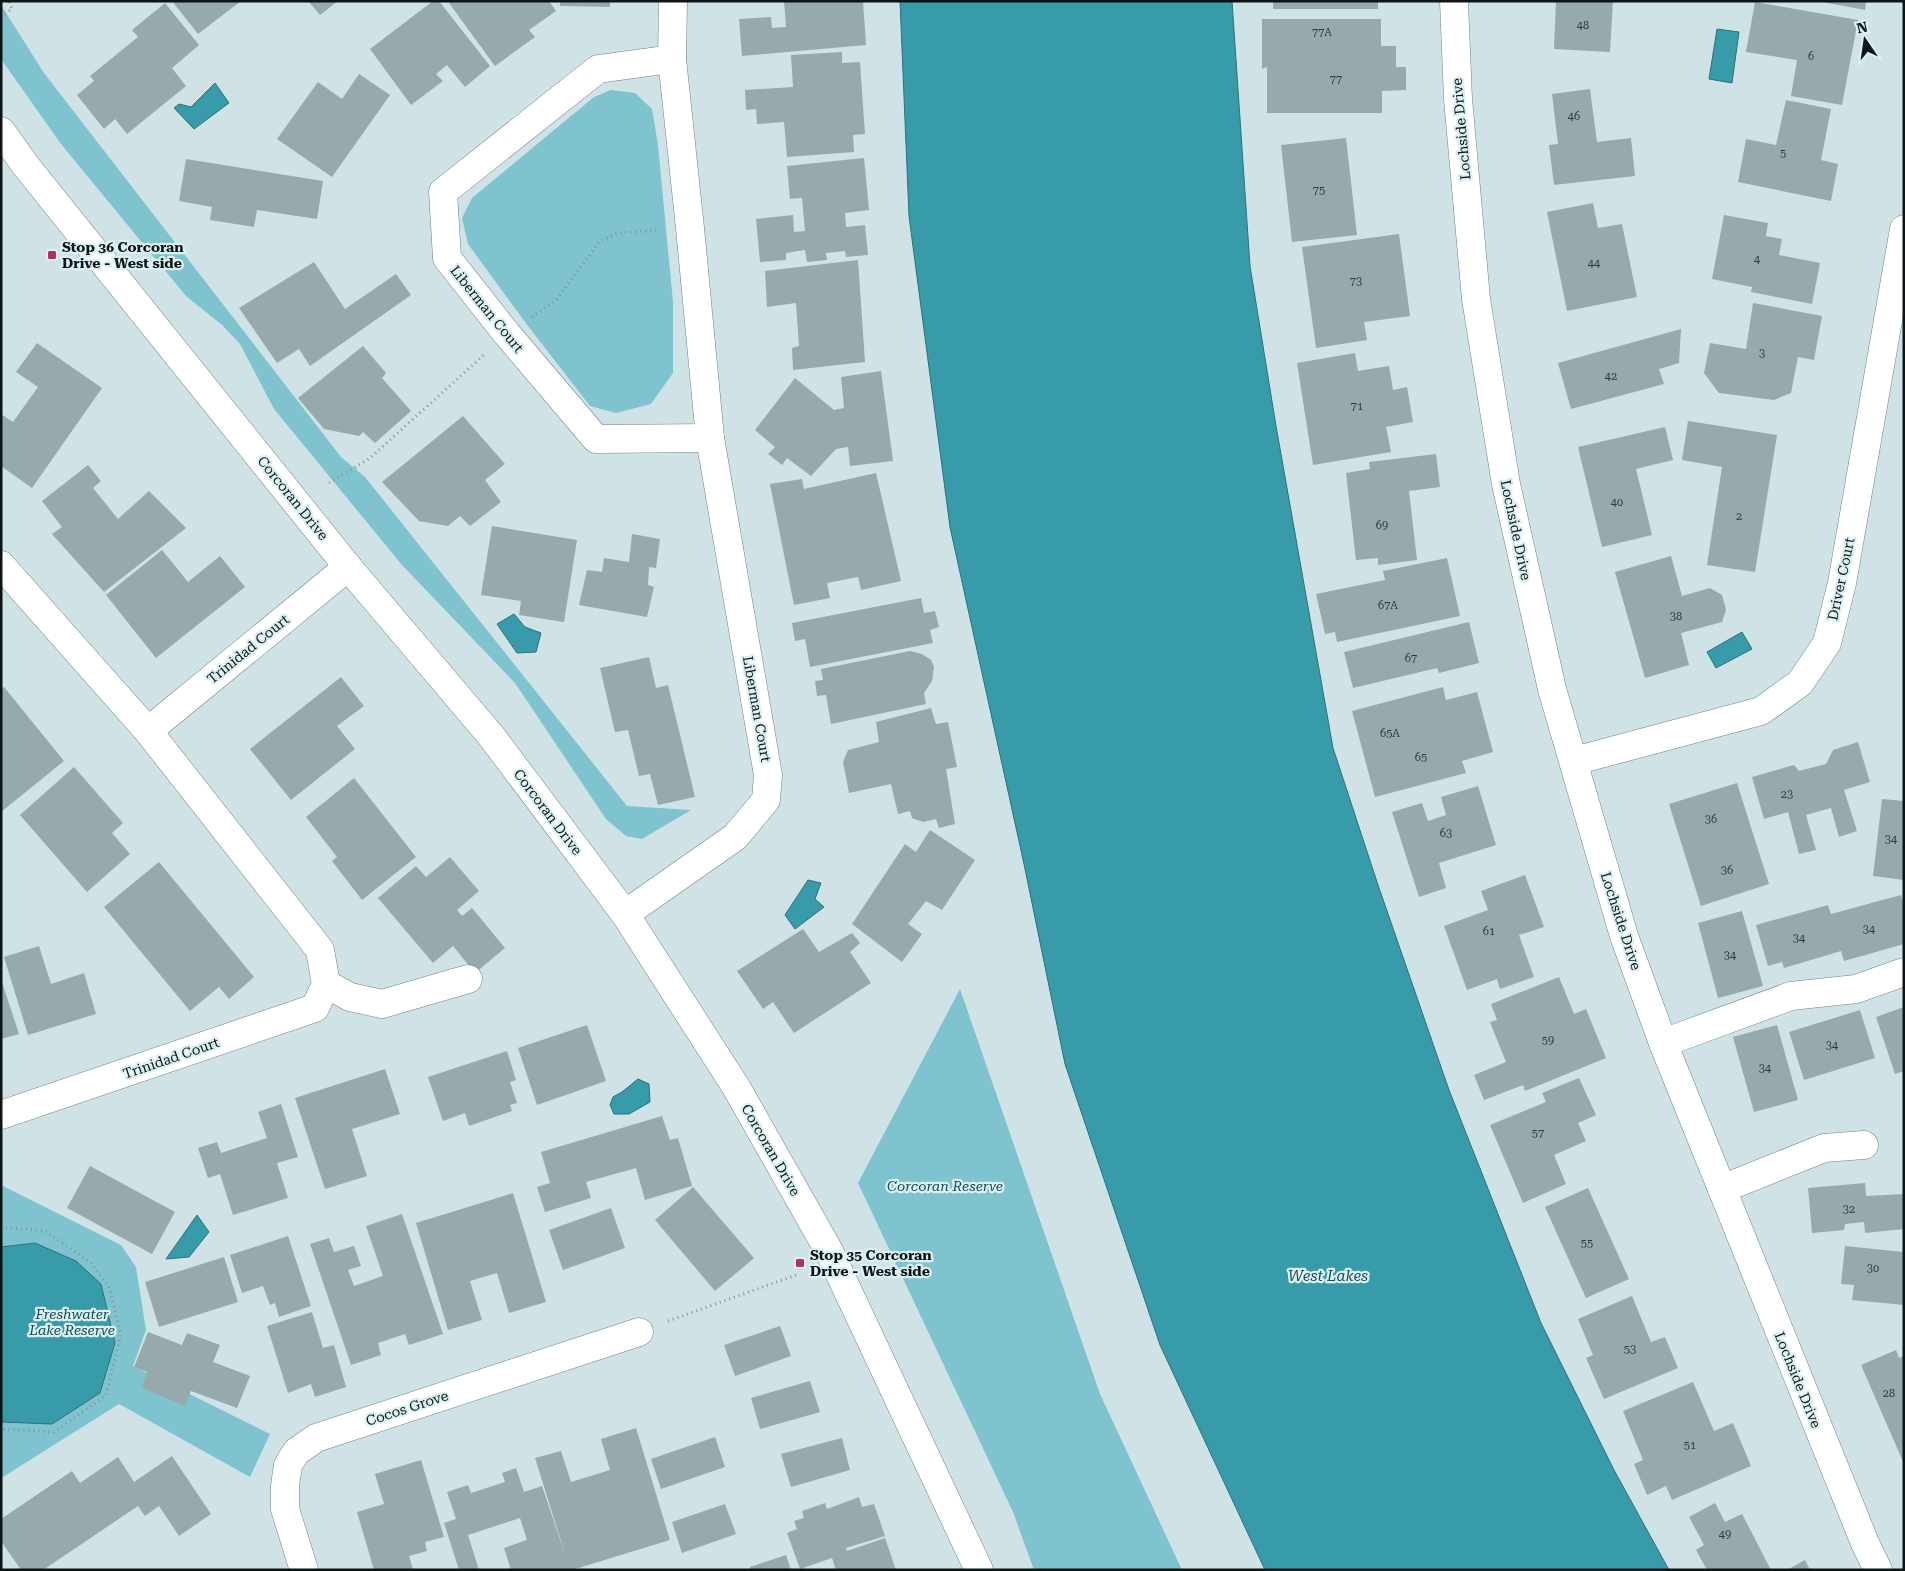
<svg xmlns="http://www.w3.org/2000/svg" width="1905" height="1571" font-family="'Roboto Serif',serif">
  <rect width="100%" height="100%" fill="#cfe3e7"/>
  <!-- green -->
  <g fill="#7fc3cf">
    <polygon points="1,5 44,73 341,457 365,477 627,806 691,810 642,839 626,836 606,819 515,683 402,565 274,409 240,344 222,325 186,296 61,144 1,59"/>
    <polygon points="611,90 635,93 652,109 658,145 673,302 673,373 651,404 616,413 590,406 528,326 468,244 462,218 472,198 594,97"/>
    <polygon points="960,989 1100,1394 1182,1570 1034,1570 1013,1512 858,1183"/>
    <polygon points="1,1185 121,1245 136,1267 146,1330 133,1366 270,1434 250,1477 119,1404 3,1477 1,1480"/>
  </g>
  <!-- water -->
  <g fill="#379baa" stroke="#2a727d">
    <polygon points="900,1 1232,1 1250,266 1276,426 1333,748 1378,885 1449,1090 1541,1323 1614,1470 1669,1570 1265,1570 1160,1345 1065,1064 1024,864 950,527 909,216"/>
    <polygon points="1717,29 1739,32 1732,83 1709,79"/>
    <polygon points="215,83 229,103 194,129 174,108 179,104 191,107"/>
    <polygon points="514,614 525,627 541,633 536,652 517,653 497,624"/>
    <polygon points="1742,632 1752,649 1716,668 1707,652"/>
    <polygon points="808,880 821,883 815,899 824,907 795,929 785,915"/>
    <polygon points="638,1079 649,1084 650,1102 629,1114 614,1114 610,1105 613,1097 622,1092"/>
    <polygon points="197,1215 209,1232 189,1257 166,1259"/>
    <polygon points="35,1243 76,1261 101,1284 115,1343 100,1393 52,1424 1,1422 1,1247"/>
  </g>
  <!-- building -->
  <g fill="#96a9ac">
    <polygon points="172,1 241,1 198,34"/>
    <polygon points="308,1 338,1 320,15"/>
    <polygon points="433,1 439,1 490,66 465,87 447,65 436,74 443,81 411,105 370,49"/>
    <polygon points="451,1 549,1 556,11 529,30 535,37 495,66 449,3"/>
    <polygon points="560,1 610,1 610,7 560,6"/>
    <polygon points="784,1 863,1 866,45 742,56 739,19 771,17 772,28 786,27"/>
    <rect x="1273" y="1" width="105" height="8"/>
    <polygon points="1556,1 1613,1 1610,52 1554,49"/>
    <polygon points="1817,1 1866,1 1865,10"/>
    <polygon points="1755,2 1858,20 1842,105 1791,96 1797,60 1746,52"/>
    <polygon points="165,3 199,45 172,68 186,86 127,134 115,119 104,129 77,95 94,81 90,76 138,37 132,30"/>
    <polygon points="1262,19 1381,19 1381,46 1396,46 1396,67 1406,67 1406,90 1382,91 1382,113 1267,113 1267,67 1262,69"/>
    <polygon points="842,52 842,63 860,62 865,134 853,135 854,152 787,157 784,122 757,124 756,109 746,110 745,90 793,87 791,55"/>
    <polygon points="359,74 390,95 332,177 277,139 318,82 342,99"/>
    <polygon points="1590,89 1597,142 1631,138 1635,176 1554,185 1549,145 1558,144 1552,94"/>
    <polygon points="1786,100 1831,109 1821,160 1838,164 1831,201 1738,182 1746,139 1776,145"/>
    <polygon points="1346,138 1357,235 1292,242 1281,145"/>
    <polygon points="864,158 869,210 845,213 846,227 865,225 868,255 846,257 845,251 826,253 827,260 807,262 805,250 786,253 786,260 760,262 756,219 793,215 794,232 805,231 802,198 790,199 787,166"/>
    <polygon points="186,159 323,181 317,219 257,210 254,227 210,220 212,207 179,201"/>
    <polygon points="1593,203 1598,228 1622,224 1637,297 1567,311 1547,212"/>
    <polygon points="1724,215 1768,223 1766,236 1782,239 1779,255 1820,263 1812,304 1751,292 1752,287 1712,279"/>
    <polygon points="1399,234 1410,316 1364,322 1367,340 1316,348 1302,247"/>
    <polygon points="858,260 865,362 793,370 792,348 799,346 796,303 767,307 765,271"/>
    <polygon points="314,262 345,309 396,274 411,295 310,366 299,349 277,363 239,308"/>
    <polygon points="1753,303 1822,316 1814,360 1798,357 1791,393 1774,400 1719,393 1704,373 1710,343 1746,349"/>
    <polygon points="1681,329 1679,363 1659,369 1664,384 1571,409 1558,363"/>
    <polygon points="37,343 102,388 32,488 1,466 1,414 13,422 38,387 16,372"/>
    <polygon points="363,346 386,373 382,378 411,411 375,443 363,432 359,436 324,429 298,398"/>
    <polygon points="1355,353 1358,371 1389,366 1393,390 1407,387 1413,422 1386,427 1391,452 1313,465 1297,363"/>
    <polygon points="881,371 893,461 850,466 848,447 836,449 811,476 787,458 782,465 768,454 775,447 755,430 795,378 834,410 844,408 841,377"/>
    <polygon points="463,416 505,464 485,480 501,502 470,526 460,516 448,526 419,521 382,482"/>
    <polygon points="1688,421 1777,435 1755,572 1707,565 1722,467 1682,460"/>
    <polygon points="1665,427 1673,460 1636,469 1652,535 1602,547 1578,447"/>
    <polygon points="1436,454 1440,487 1409,491 1417,560 1378,565 1378,558 1356,560 1346,473 1370,469 1369,462"/>
    <polygon points="88,465 101,481 93,488 118,519 149,491 186,528 104,592 52,534 62,527 42,501"/>
    <polygon points="876,473 901,581 861,590 858,577 827,583 830,598 794,605 770,484 802,479 804,489"/>
    <polygon points="492,526 577,540 564,622 519,615 521,601 481,595"/>
    <polygon points="632,534 660,539 656,568 649,567 648,585 654,587 647,617 579,605 587,570 602,572 604,558 629,562"/>
    <polygon points="162,550 188,582 220,556 245,587 156,658 106,595"/>
    <polygon points="1671,556 1682,596 1710,588 1722,595 1726,610 1722,622 1681,633 1689,665 1645,678 1615,572"/>
    <polygon points="1447,558 1460,616 1337,642 1335,632 1325,634 1316,594 1385,580 1383,571"/>
    <polygon points="921,598 924,613 935,611 939,627 930,630 933,643 810,667 805,639 795,641 792,623"/>
    <polygon points="1469,622 1479,663 1439,673 1437,668 1353,688 1344,652"/>
    <polygon points="910,651 922,654 931,660 934,667 932,681 924,693 926,704 831,724 826,695 817,696 815,681 823,680 821,669"/>
    <polygon points="649,657 656,688 668,685 695,797 658,805 650,774 639,776 628,730 615,732 600,668"/>
    <polygon points="341,677 364,706 337,726 355,749 291,800 250,749"/>
    <polygon points="4,687 64,761 1,812 1,689"/>
    <polygon points="1443,687 1446,700 1477,692 1493,752 1462,761 1466,773 1375,797 1352,711"/>
    <polygon points="931,708 936,724 948,722 957,767 946,769 955,824 939,828 936,819 923,822 912,818 910,811 898,814 891,784 849,793 843,762 848,750 879,742 876,722"/>
    <polygon points="1858,742 1870,782 1844,790 1857,831 1839,837 1831,808 1806,815 1816,850 1799,854 1788,812 1764,819 1752,777 1794,765 1799,771 1826,764 1833,750"/>
    <polygon points="74,767 123,823 112,833 130,854 87,892 20,815"/>
    <polygon points="354,778 416,857 362,900 332,861 337,857 306,817"/>
    <polygon points="1737,783 1769,884 1701,906 1669,804"/>
    <polygon points="1478,786 1496,845 1439,863 1446,888 1419,897 1392,812 1422,803 1428,821 1446,815 1441,797"/>
    <polygon points="1882,799 1904,801 1904,880 1873,876"/>
    <polygon points="930,830 975,860 942,910 926,901 908,924 922,934 902,962 852,924 905,844 916,852"/>
    <polygon points="450,857 479,891 457,910 462,916 472,908 505,948 475,973 453,946 433,963 378,898 416,866 426,877"/>
    <polygon points="159,862 254,977 229,999 219,987 190,1011 104,907"/>
    <polygon points="1525,875 1544,927 1519,935 1534,977 1500,989 1497,979 1467,990 1444,926 1488,910 1481,891"/>
    <polygon points="1901,895 1904,905 1904,944 1844,961 1841,951 1784,968 1782,962 1768,966 1756,925 1828,905 1831,914"/>
    <polygon points="1742,911 1763,986 1718,998 1698,923"/>
    <polygon points="803,929 819,952 852,933 860,943 850,952 871,983 794,1033 773,1002 763,1009 737,971"/>
    <polygon points="39,946 51,984 84,973 96,1014 28,1035 4,957"/>
    <polygon points="1559,977 1574,1014 1586,1009 1606,1058 1525,1091 1523,1085 1484,1100 1474,1075 1506,1062 1490,1022 1497,1020 1491,1004"/>
    <polygon points="1,979 19,1034 1,1039"/>
    <polygon points="1904,1007 1904,1071 1895,1074 1876,1017"/>
    <polygon points="1860,1010 1875,1058 1804,1080 1789,1032"/>
    <polygon points="587,1025 606,1081 537,1105 518,1048"/>
    <polygon points="1777,1025 1798,1100 1754,1112 1733,1037"/>
    <polygon points="507,1051 516,1080 510,1082 517,1103 510,1105 512,1111 469,1126 465,1113 443,1121 428,1077"/>
    <polygon points="385,1069 400,1114 352,1129 367,1176 325,1189 295,1098"/>
    <polygon points="1579,1078 1596,1115 1578,1123 1586,1141 1554,1155 1566,1184 1523,1203 1490,1125 1546,1102 1542,1093"/>
    <polygon points="281,1104 298,1157 277,1163 288,1198 233,1215 220,1174 208,1178 198,1148 217,1142 221,1153 267,1138 258,1112"/>
    <polygon points="662,1116 670,1140 678,1138 692,1186 645,1200 636,1168 586,1182 591,1198 545,1212 537,1187 550,1183 541,1152"/>
    <polygon points="90,1166 175,1212 152,1254 67,1208"/>
    <polygon points="1865,1183 1866,1196 1904,1194 1904,1229 1865,1233 1864,1222 1845,1224 1844,1230 1812,1233 1808,1188"/>
    <polygon points="693,1187 754,1258 715,1291 655,1220"/>
    <polygon points="1588,1188 1629,1279 1586,1298 1545,1207"/>
    <polygon points="513,1193 546,1302 509,1313 497,1273 470,1281 482,1320 448,1330 416,1223"/>
    <polygon points="611,1208 625,1248 563,1270 549,1230"/>
    <polygon points="402,1214 443,1334 409,1345 405,1334 378,1343 381,1355 351,1365 310,1244 329,1238 334,1252 354,1246 361,1266 348,1270 354,1286 383,1276 366,1226"/>
    <polygon points="288,1236 311,1306 279,1317 275,1303 270,1305 263,1286 242,1293 230,1255"/>
    <polygon points="1845,1246 1904,1252 1904,1305 1852,1300 1854,1285 1841,1284"/>
    <polygon points="224,1257 238,1302 159,1327 145,1282"/>
    <polygon points="1632,1296 1651,1342 1665,1337 1678,1368 1604,1399 1586,1358 1593,1355 1578,1319"/>
    <polygon points="312,1312 323,1348 334,1345 346,1387 315,1397 311,1384 288,1393 267,1326"/>
    <polygon points="780,1326 791,1356 735,1376 724,1345"/>
    <polygon points="148,1332 182,1345 187,1333 220,1345 213,1362 250,1376 237,1408 191,1391 185,1406 142,1388 147,1372 134,1367"/>
    <polygon points="1896,1350 1899,1358 1904,1356 1904,1464 1861,1365"/>
    <polygon points="810,1381 820,1412 760,1429 751,1398"/>
    <polygon points="1693,1382 1714,1431 1733,1423 1751,1466 1672,1500 1666,1486 1647,1495 1634,1464 1643,1460 1623,1411"/>
    <polygon points="636,1428 670,1540 572,1570 511,1570 504,1548 527,1540 520,1518 468,1535 479,1570 459,1570 444,1523 456,1519 447,1492 468,1485 471,1493 505,1482 502,1473 516,1468 524,1492 542,1486 566,1557 535,1458 561,1451 571,1482 610,1470 601,1439"/>
    <polygon points="715,1437 725,1467 661,1489 651,1459"/>
    <polygon points="842,1438 850,1470 791,1487 781,1454"/>
    <polygon points="172,1456 211,1514 179,1536 159,1506 145,1516 138,1506 43,1570 21,1570 1,1541 1,1519 72,1471 80,1483 118,1457 134,1482"/>
    <polygon points="421,1460 444,1537 425,1542 427,1551 409,1556 413,1570 374,1570 357,1512 384,1504 375,1474"/>
    <polygon points="859,1497 862,1507 874,1504 885,1536 846,1548 847,1551 885,1538 896,1570 836,1570 832,1558 800,1569 787,1533 797,1529 794,1521 804,1518 802,1511 825,1503 827,1509"/>
    <polygon points="1715,1503 1725,1522 1742,1514 1771,1570 1707,1570 1696,1550 1704,1545 1689,1517"/>
    <polygon points="725,1504 736,1534 682,1553 672,1522"/>
    <polygon points="786,1555 791,1570 750,1570 750,1567"/>
    <polygon points="1805,1560 1810,1570 1787,1570"/>
  </g>
  <g fill="none" stroke-linecap="round" stroke-linejoin="round">
    <!-- minor casing -->
    <g stroke="#708286" stroke-width="29">
      <g id="minor">
        <polyline points="1454,1 1458,99 1476,299 1506,484 1552,689 1624,936 1663,1043 1865,1543 1878,1570"/>
        <polyline points="672,59 598,69 443,192 447,258 507,334 596,439 710,438"/>
        <polyline points="1,131 26,166 348,567 492,737 625,914 736,1087 829,1251 979,1570"/>
        <polyline points="1,565 148,731 348,567"/>
        <polyline points="1574,761 1761,711 1800,683 1827,643 1842,583 1904,229"/>
        <polyline points="625,914 735,837 766,800 768,775 710,438 690,228 672,59 673,1"/>
        <polyline points="326,984 350,997 382,1004 468,979"/>
        <polyline points="1663,1043 1791,996 1856,989 1904,972"/>
        <polyline points="1,1115 315,1008 326,984 320,950 148,731"/>
        <polyline points="1722,1189 1824,1148 1864,1145"/>
        <polyline points="304,1570 285,1509 285,1486 288,1465 296,1452 316,1438 639,1332"/>
      </g>
    </g>
    <!-- path -->
    <g stroke="#839295" stroke-width="3" stroke-dasharray="1 4" stroke-linecap="butt">
      <polyline points="1,17 12,9 9,1"/>
      <polyline points="532,317 556,300 600,241 618,233 659,230"/>
      <polyline points="329,483 370,458 484,355"/>
      <polyline points="1,1227 45,1231 91,1263 109,1287 121,1334 106,1395 54,1432 1,1429"/>
      <polyline points="668,1321 799,1274"/>
    </g>
    <!-- minor -->
    <use href="#minor" stroke="#fff" stroke-width="28"/>
  </g>
  <!-- markers -->
  <g fill="#b62c68" stroke="#dcf1f4" stroke-width="2">
    <rect x="47" y="250" width="10" height="10" rx="2.5"/>
    <rect x="795" y="1258" width="10" height="10" rx="2.5"/>
  </g>
  <g text-anchor="middle" dominant-baseline="central" stroke-width="4.5" stroke-linejoin="round" paint-order="stroke">
    <!-- number labels -->
    <g font-size="11" fill="#2f393b">
      <text x="1583" y="25">48</text>
      <text x="1322" y="32">77A</text>
      <text x="1811" y="56">6</text>
      <text x="1336" y="79">77</text>
      <text x="1574" y="116">46</text>
      <text x="1783" y="153">5</text>
      <text x="1319" y="190">75</text>
      <text x="1757" y="259">4</text>
      <text x="1594" y="263">44</text>
      <text x="1356" y="281">73</text>
      <text x="1762" y="353">3</text>
      <text x="1611" y="376">42</text>
      <text x="1357" y="406">71</text>
      <text x="1617" y="502">40</text>
      <text x="1739" y="516">2</text>
      <text x="1382" y="525">69</text>
      <text x="1388" y="605">67A</text>
      <text x="1676" y="616">38</text>
      <text x="1411" y="658">67</text>
      <text x="1390" y="733">65A</text>
      <text x="1421" y="757">65</text>
      <text x="1787" y="794">23</text>
      <text x="1711" y="819">36</text>
      <text x="1446" y="833">63</text>
      <text x="1891" y="839">34</text>
      <text x="1727" y="870">36</text>
      <text x="1869" y="929">34</text>
      <text x="1489" y="931">61</text>
      <text x="1799" y="938">34</text>
      <text x="1730" y="955">34</text>
      <text x="1548" y="1040">59</text>
      <text x="1832" y="1045">34</text>
      <text x="1765" y="1068">34</text>
      <text x="1538" y="1133">57</text>
      <text x="1849" y="1209">32</text>
      <text x="1587" y="1243">55</text>
      <text x="1873" y="1268">30</text>
      <text x="1630" y="1349">53</text>
      <text x="1889" y="1393">28</text>
      <text x="1690" y="1445">51</text>
      <text x="1725" y="1534">49</text>
    </g>
    <!-- street labels -->
    <g font-size="14" fill="#0d1415" stroke="#dcf1f4">
      <text transform="translate(1461 129) rotate(-95)">Lochside Drive</text>
      <text transform="translate(487 309) rotate(51)">Liberman Court</text>
      <text transform="translate(293 498) rotate(51)">Corcoran Drive</text>
      <text transform="translate(1516 530) rotate(78)">Lochside Drive</text>
      <text transform="translate(1841 579) rotate(-78)">Driver Court</text>
      <text transform="translate(248 649) rotate(-39)">Trinidad Court</text>
      <text transform="translate(757 709) rotate(80)">Liberman Court</text>
      <text transform="translate(548 812) rotate(53)">Corcoran Drive</text>
      <text transform="translate(1621 921) rotate(72)">Lochside Drive</text>
      <text transform="translate(171 1058) rotate(-19)">Trinidad Court</text>
      <text transform="translate(771 1150) rotate(60)">Corcoran Drive</text>
      <text transform="translate(1798 1380) rotate(68)">Lochside Drive</text>
      <text transform="translate(407 1408) rotate(-18)">Cocos Grove</text>
    </g>
    <!-- poi labels -->
    <g font-size="14" font-weight="bold" fill="#0d1415" stroke="#dcf1f4" text-anchor="start">
      <text x="62" y="247">Stop 36 Corcoran<tspan x="62" dy="16">Drive - West side</tspan></text>
      <text x="810" y="1255">Stop 35 Corcoran<tspan x="810" dy="16">Drive - West side</tspan></text>
    </g>
    <!-- park labels -->
    <g font-size="14" font-style="italic" fill="#104a53" stroke="#dcf1f4">
      <text x="945" y="1186">Corcoran Reserve</text>
      <text x="72" y="1314">Freshwater<tspan x="72" dy="16">Lake Reserve</tspan></text>
    </g>
    <!-- water labels -->
    <g font-size="15" font-style="italic" fill="#134d55" stroke="#dcf1f4">
      <text x="1328" y="1276">West Lakes</text>
    </g>
  </g>
  <!-- border -->
  <rect width="1905" height="1571" fill="none" stroke="#0d1415" stroke-width="5"/>
  <!-- north arrow -->
  <g transform="translate(1865 40) rotate(347)" stroke="#dcf1f4" stroke-width="4" paint-order="stroke">
  <path d="M0-4L9 19L0 12L-9 19Z" fill="#0d1415"/>
  <text y="-8" font-size="14" font-weight="bold" text-anchor="middle" fill="#0d1415">N</text>
  </g>
</svg>
